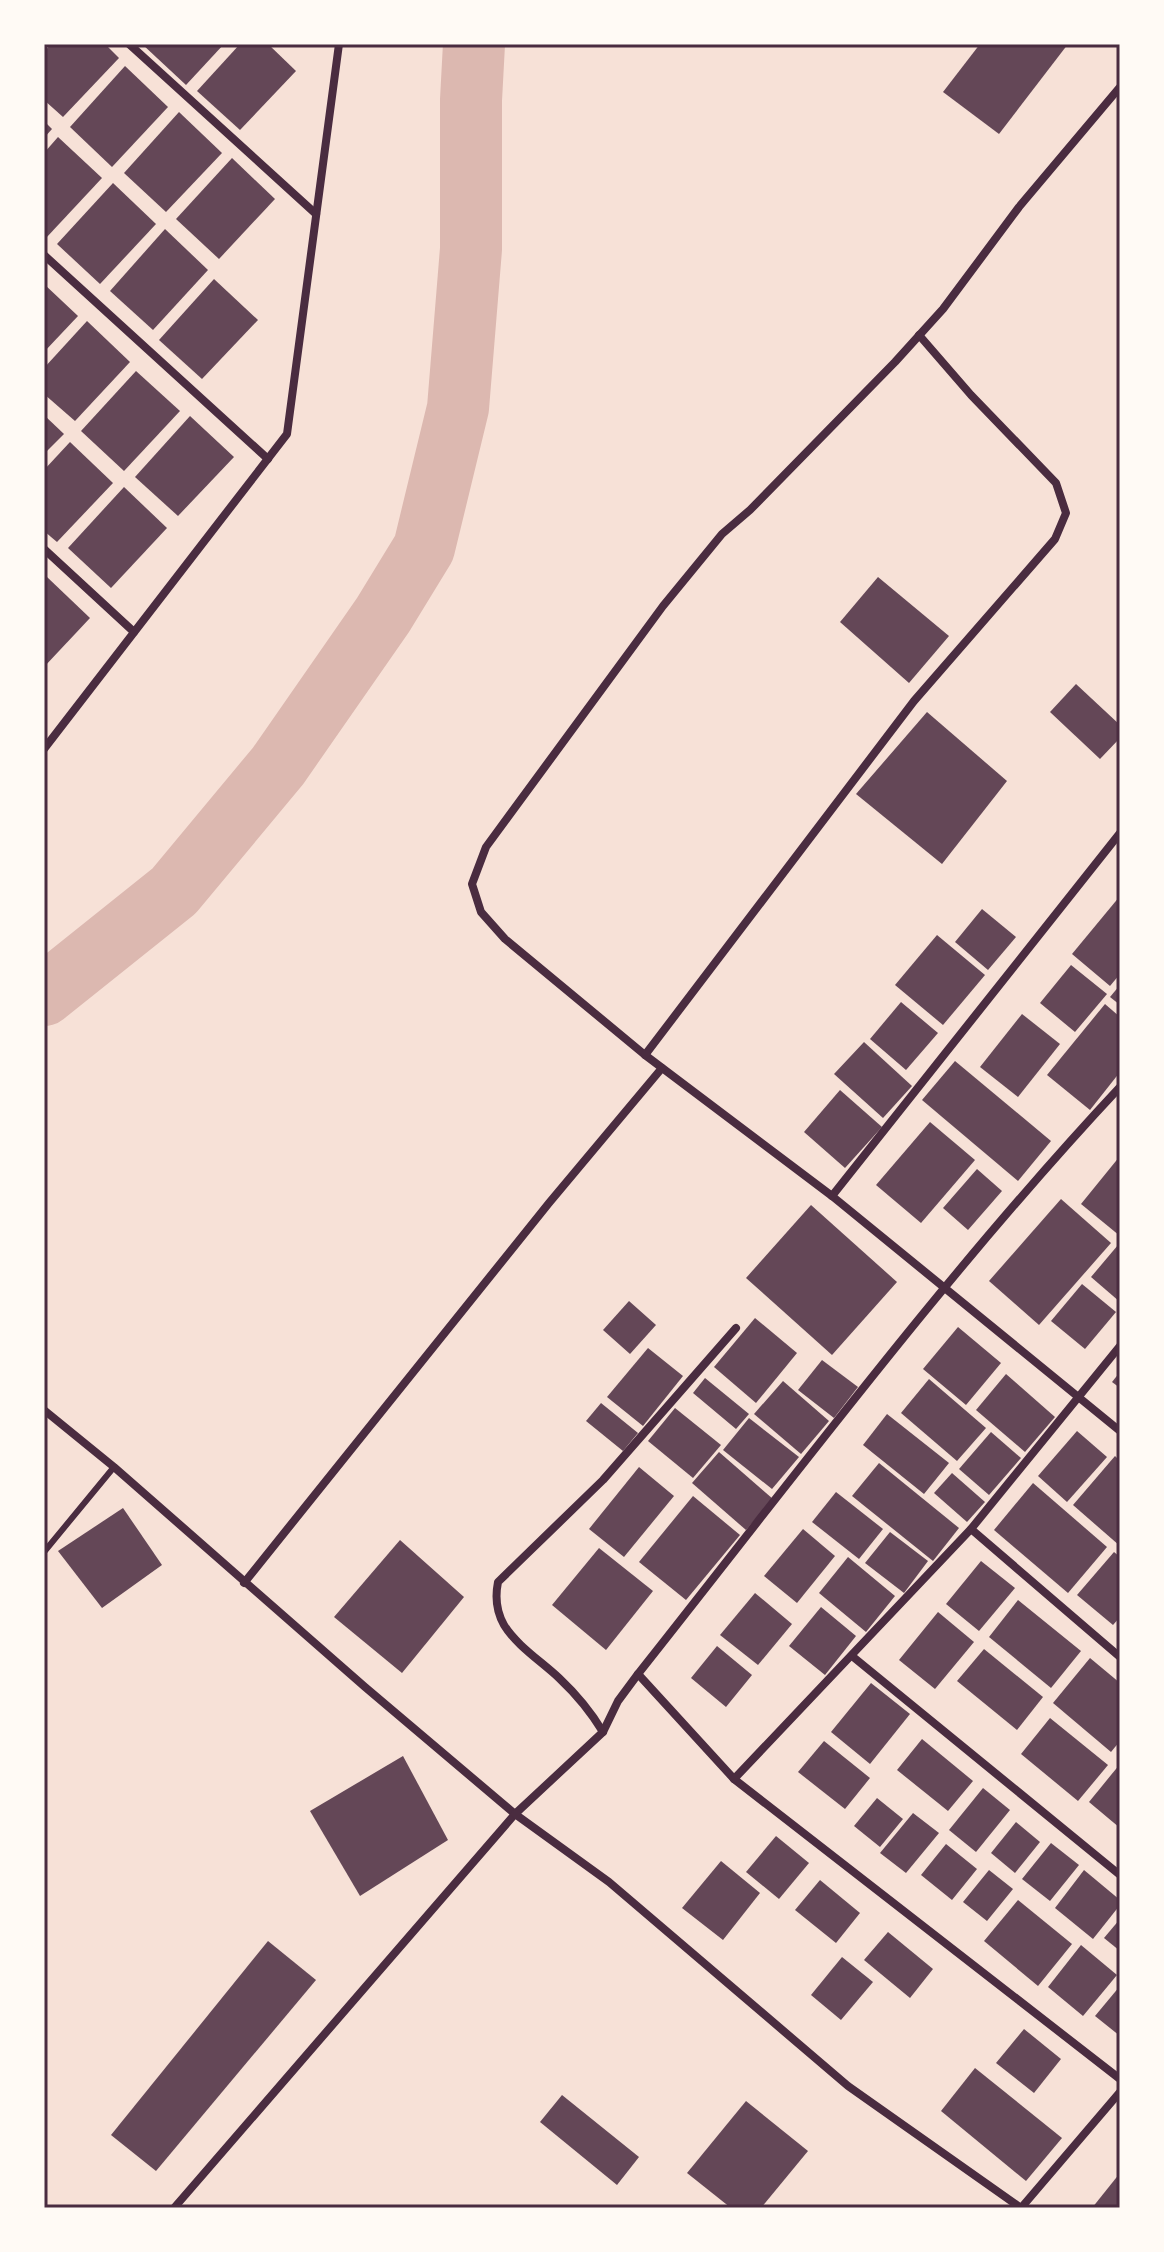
<svg xmlns="http://www.w3.org/2000/svg" width="1164" height="2252" font-family="'Noto Serif',serif">
  <rect width="100%" height="100%" fill="#f7e1d7"/>
  <g fill="none" stroke-linecap="round" stroke-linejoin="round">
    <!-- river -->
    <polyline stroke="#dcb8b0" stroke-width="62" points="44,995 174,891 278,766 383,615 424,548 458,408 471,249 471,100 474,44"/>
  </g>
  <!-- building -->
  <g fill="#644757">
    <polygon points="51,44 105,44 119,58 63,117 44,100 44,52"/>
    <polygon points="142,44 224,44 186,85"/>
    <polygon points="240,44 268,44 296,71 240,130 197,91"/>
    <polygon points="980,44 1068,44 999,134 943,92"/>
    <polygon points="125,66 168,107 112,167 70,127"/>
    <polygon points="179,112 222,153 166,212 124,173"/>
    <polygon points="44,121 52,129 44,138"/>
    <polygon points="58,137 102,178 46,238 44,153"/>
    <polygon points="232,158 275,199 219,259 176,219"/>
    <polygon points="113,183 156,224 100,284 57,244"/>
    <polygon points="165,229 208,270 153,330 110,291"/>
    <polygon points="214,279 258,320 202,379 159,340"/>
    <polygon points="44,284 78,316 44,352"/>
    <polygon points="87,321 130,362 75,421 44,394 44,368"/>
    <polygon points="136,371 180,411 124,471 81,431"/>
    <polygon points="44,415 64,434 44,454"/>
    <polygon points="190,416 234,457 178,516 135,477"/>
    <polygon points="70,442 113,483 57,542 44,531 44,470"/>
    <polygon points="124,487 167,528 111,588 68,548"/>
    <polygon points="47,577 90,618 44,667 44,580"/>
    <polygon points="878,577 949,636 909,683 840,622"/>
    <polygon points="1076,684 1120,725 1120,738 1100,759 1050,712"/>
    <polygon points="927,712 1007,781 942,864 856,794"/>
    <polygon points="1120,896 1120,974 1110,986 1072,954"/>
    <polygon points="982,909 1016,937 988,970 955,942"/>
    <polygon points="937,935 985,975 943,1025 895,985"/>
    <polygon points="1071,965 1107,994 1075,1032 1040,1003"/>
    <polygon points="1120,985 1120,1005 1110,997"/>
    <polygon points="901,1002 938,1033 906,1070 870,1039"/>
    <polygon points="1105,1004 1120,1017 1120,1072 1090,1110 1047,1075"/>
    <polygon points="1022,1014 1060,1044 1018,1097 980,1067"/>
    <polygon points="864,1042 912,1086 883,1118 834,1074"/>
    <polygon points="955,1061 1051,1141 1018,1181 922,1100"/>
    <polygon points="840,1090 882,1127 845,1168 804,1132"/>
    <polygon points="930,1122 975,1160 921,1223 876,1185"/>
    <polygon points="1120,1156 1120,1236 1081,1204"/>
    <polygon points="977,1169 1002,1191 968,1230 943,1208"/>
    <polygon points="1061,1199 1111,1243 1039,1325 989,1281"/>
    <polygon points="811,1205 897,1282 832,1355 746,1278"/>
    <polygon points="1118,1245 1120,1246 1120,1302 1091,1277"/>
    <polygon points="1082,1284 1116,1312 1085,1349 1051,1321"/>
    <polygon points="629,1301 656,1325 630,1354 603,1330"/>
    <polygon points="755,1318 797,1353 756,1403 714,1367"/>
    <polygon points="958,1327 1001,1363 966,1405 923,1369"/>
    <polygon points="648,1348 683,1376 643,1426 607,1397"/>
    <polygon points="822,1360 858,1387 834,1418 798,1390"/>
    <polygon points="1120,1372 1120,1388 1112,1382"/>
    <polygon points="1006,1374 1055,1417 1025,1452 976,1410"/>
    <polygon points="705,1378 749,1414 736,1429 693,1393"/>
    <polygon points="929,1379 986,1428 957,1461 901,1413"/>
    <polygon points="783,1381 829,1421 801,1454 754,1414"/>
    <polygon points="601,1403 638,1433 623,1451 586,1421"/>
    <polygon points="675,1408 721,1445 693,1478 648,1441"/>
    <polygon points="887,1414 949,1463 924,1494 863,1445"/>
    <polygon points="749,1418 799,1457 772,1489 723,1450"/>
    <polygon points="1077,1431 1107,1457 1067,1502 1038,1476"/>
    <polygon points="991,1432 1021,1458 989,1495 959,1469"/>
    <polygon points="719,1452 773,1499 746,1530 692,1483"/>
    <polygon points="1115,1456 1120,1461 1120,1546 1073,1505"/>
    <polygon points="879,1463 959,1528 933,1561 852,1496"/>
    <polygon points="639,1467 674,1496 624,1557 589,1529"/>
    <polygon points="952,1473 985,1502 967,1522 934,1493"/>
    <polygon points="1033,1483 1107,1547 1068,1593 994,1530"/>
    <polygon points="836,1492 883,1529 859,1559 812,1522"/>
    <polygon points="693,1496 740,1535 686,1600 639,1562"/>
    <polygon points="123,1508 162,1565 102,1608 58,1551"/>
    <polygon points="803,1529 835,1556 797,1603 764,1576"/>
    <polygon points="890,1532 928,1561 904,1593 865,1563"/>
    <polygon points="400,1540 464,1597 402,1673 334,1617"/>
    <polygon points="599,1548 653,1591 606,1650 552,1605"/>
    <polygon points="1114,1552 1120,1557 1120,1617 1113,1625 1077,1595"/>
    <polygon points="848,1557 895,1596 866,1632 819,1593"/>
    <polygon points="981,1561 1015,1588 979,1631 946,1604"/>
    <polygon points="755,1593 792,1624 758,1665 720,1635"/>
    <polygon points="1018,1600 1081,1651 1051,1688 989,1637"/>
    <polygon points="821,1607 856,1636 825,1675 789,1646"/>
    <polygon points="938,1612 974,1642 935,1689 899,1660"/>
    <polygon points="717,1646 752,1675 726,1707 691,1678"/>
    <polygon points="984,1649 1043,1697 1017,1730 957,1681"/>
    <polygon points="1090,1658 1120,1683 1120,1741 1111,1752 1053,1703"/>
    <polygon points="871,1683 910,1714 870,1764 831,1732"/>
    <polygon points="1050,1718 1108,1765 1078,1801 1021,1754"/>
    <polygon points="922,1739 973,1781 948,1811 897,1770"/>
    <polygon points="824,1741 870,1778 845,1809 798,1772"/>
    <polygon points="403,1756 448,1840 360,1896 310,1811"/>
    <polygon points="1120,1764 1120,1828 1089,1802"/>
    <polygon points="983,1788 1010,1810 976,1852 949,1830"/>
    <polygon points="877,1798 903,1819 880,1847 854,1826"/>
    <polygon points="913,1813 939,1833 906,1873 880,1853"/>
    <polygon points="1016,1822 1040,1842 1015,1873 991,1853"/>
    <polygon points="776,1836 809,1863 779,1899 746,1872"/>
    <polygon points="1051,1843 1079,1865 1050,1901 1022,1879"/>
    <polygon points="946,1844 977,1869 952,1900 921,1875"/>
    <polygon points="721,1861 760,1893 723,1940 682,1908"/>
    <polygon points="989,1870 1013,1889 987,1921 963,1902"/>
    <polygon points="1084,1870 1120,1900 1120,1905 1093,1939 1055,1908"/>
    <polygon points="820,1880 860,1913 836,1943 795,1910"/>
    <polygon points="1018,1900 1072,1944 1038,1986 984,1941"/>
    <polygon points="1120,1919 1120,1951 1104,1938"/>
    <polygon points="888,1932 933,1969 910,1998 864,1960"/>
    <polygon points="268,1941 316,1980 156,2171 111,2135"/>
    <polygon points="1081,1945 1117,1975 1083,2016 1048,1987"/>
    <polygon points="842,1957 873,1982 841,2020 811,1995"/>
    <polygon points="1120,1986 1120,2036 1095,2016"/>
    <polygon points="1024,2029 1061,2059 1034,2093 996,2063"/>
    <polygon points="975,2068 1062,2138 1026,2181 941,2111"/>
    <polygon points="562,2095 639,2157 617,2185 540,2122"/>
    <polygon points="746,2101 808,2151 761,2208 731,2208 687,2173"/>
    <polygon points="1120,2173 1120,2208 1092,2208"/>
  </g>
  <g fill="none" stroke-linecap="round" stroke-linejoin="round">
    <!-- service -->
    <polyline stroke="#4a2c40" stroke-width="6" points="44,1552 114,1467"/>
    <!-- minor -->
    <g stroke="#4a2c40" stroke-width="8">
      <polyline points="129,44 316,214"/>
      <polyline points="1120,87 1019,207 943,309 895,362 750,510 722,534 663,606 486,847 472,884 481,912 505,939 645,1055 832,1196 1120,1431"/>
      <polyline points="44,255 268,459"/>
      <polyline points="44,549 134,632"/>
      <polyline points="44,749 287,434 339,44"/>
      <polyline points="645,1055 914,701 1055,539 1066,513 1056,483 971,395 919,335"/>
      <polyline points="832,1196 1120,833"/>
      <polyline points="44,1410 114,1467 365,1687 515,1814 174,2208"/>
      <polyline points="971,1529 1120,1657"/>
      <polyline points="244,1583 549,1203 662,1068"/>
      <polyline points="852,1656 1120,1875"/>
      <polyline points="638,1674 734,1779 1120,2079"/>
      <path d="M603 1732C591 1712 576 1694 559 1678 542 1662 516 1645 504 1625 496 1611 495 1597 498 1582L603 1480 736 1328"/>
      <polyline points="734,1779 971,1529 1120,1346"/>
      <path d="M1021 2208 848 2086 609 1882 515 1814 603 1732 618 1701 638 1674C795 1476 947 1272 1120 1087"/>
      <polyline points="1021,2208 1120,2092"/>
    </g>
  </g>
  <!-- border -->
  <rect width="1164" height="2252" fill="none" stroke="#fffaf5" stroke-width="92"/>
  <rect x="46" y="46" width="1072" height="2160" fill="none" stroke="#4a2c40" stroke-width="3"/>
</svg>
